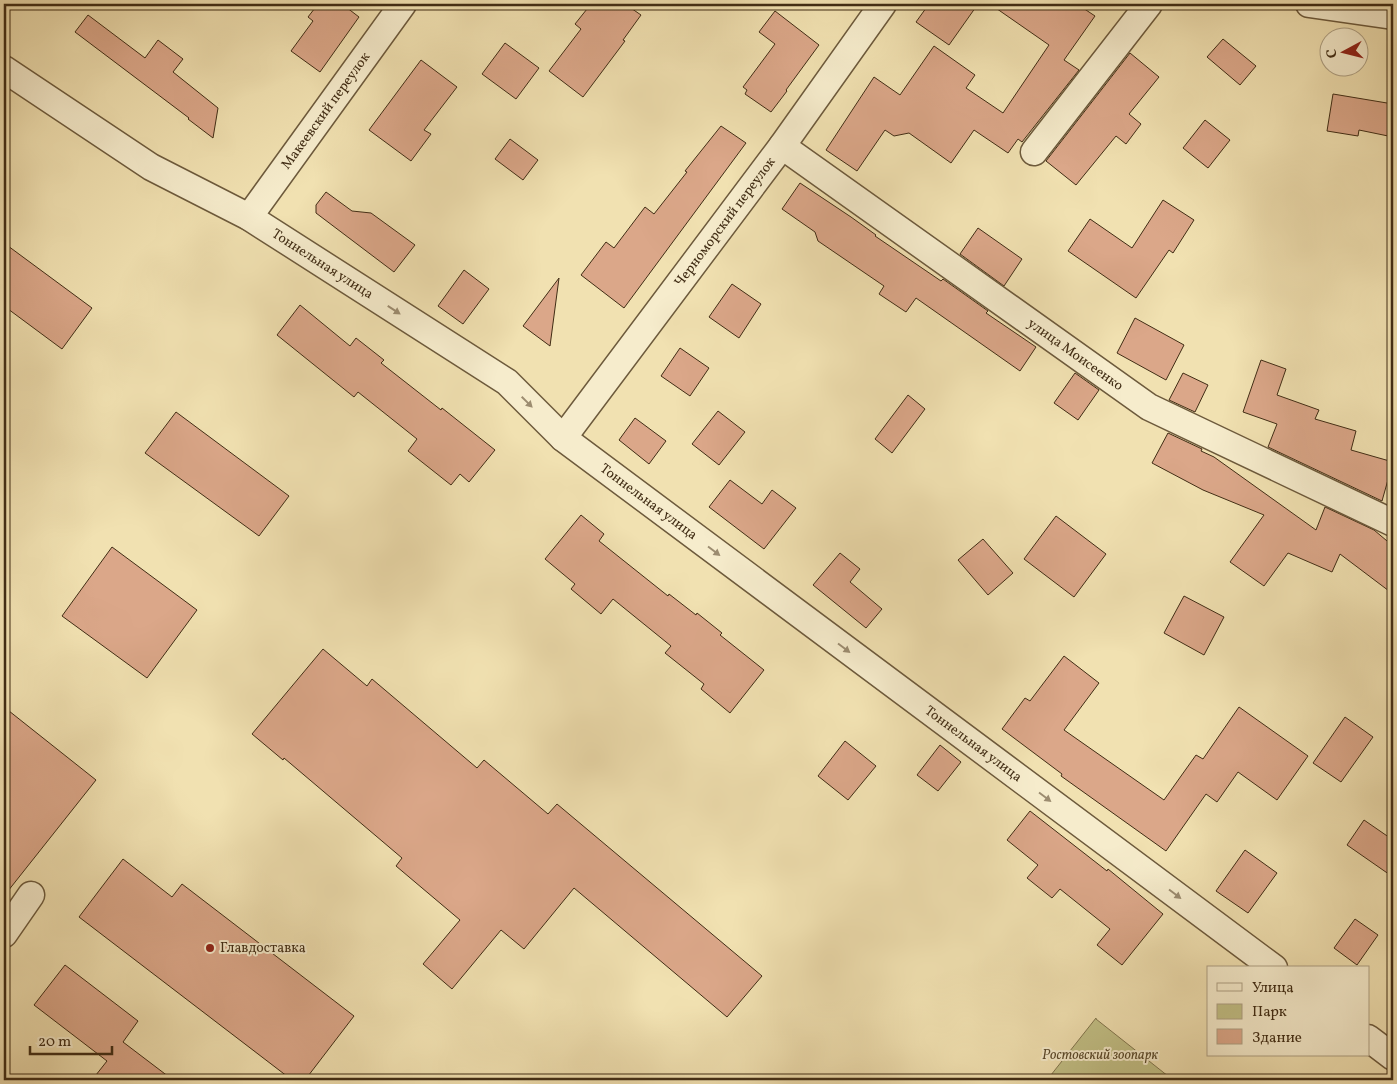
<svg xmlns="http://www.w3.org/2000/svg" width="1397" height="1084" font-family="Vollkorn,serif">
  <rect width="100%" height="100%" fill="#f1e1b1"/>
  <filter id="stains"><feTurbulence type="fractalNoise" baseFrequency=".004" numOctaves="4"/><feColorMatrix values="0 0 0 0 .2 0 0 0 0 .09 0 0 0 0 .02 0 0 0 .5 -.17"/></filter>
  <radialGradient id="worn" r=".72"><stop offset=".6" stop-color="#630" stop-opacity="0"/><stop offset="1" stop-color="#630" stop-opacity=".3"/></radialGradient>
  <!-- green -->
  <polygon fill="#c2c086" stroke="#82764e" points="1096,1018 1096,1019 1173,1080 1047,1080"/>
  <!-- building -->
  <g fill="#dba789" stroke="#412d15">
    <polygon points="318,4 342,4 359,17 320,72 291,51 313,21 308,17"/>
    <polygon points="591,4 625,4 641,15 623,40 625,41 583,97 549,71 581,29 575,24"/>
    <polygon points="929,4 978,4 949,45 916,22"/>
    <polygon points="990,4 1077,4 1095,16 1064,60 1079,70 1022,142 1018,139 1008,153 974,130 951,163 909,133 894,136 885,130 857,171 826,150 874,77 900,95 934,46 975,75 966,88 1003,113 1049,45"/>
    <polygon points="775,11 819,45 786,90 787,91 771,112 745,94 747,90 743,87 775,44 759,32"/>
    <polygon points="88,15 145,58 158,40 183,59 173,72 218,108 213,138 188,119 189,118 75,32"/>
    <polygon points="1223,39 1256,66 1240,85 1207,57"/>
    <polygon points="505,43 539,68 516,99 482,74"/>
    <polygon points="1130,53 1159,77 1129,114 1141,124 1126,144 1116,136 1076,185 1046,161"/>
    <polygon points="421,60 457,87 424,130 431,134 411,161 369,130"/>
    <polygon points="1333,94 1393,104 1393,137 1359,130 1358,136 1327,131"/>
    <polygon points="1205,120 1230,140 1208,168 1183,148"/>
    <polygon points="721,126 746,143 624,308 581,275 606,242 614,248 645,207 654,214 687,172 685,171"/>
    <polygon points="510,139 538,160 523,180 495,159"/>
    <polygon points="800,183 851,217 876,235 875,236 941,281 943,279 988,311 986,313 1036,347 1020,371 916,298 906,312 879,294 884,286 818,241 815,232 782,209"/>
    <polygon points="326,192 352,211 371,213 415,245 394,272 316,213 316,205"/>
    <polygon points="1163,200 1194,220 1173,253 1169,250 1136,298 1068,251 1090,219 1132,248"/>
    <polygon points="978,228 1022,259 1004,286 960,254"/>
    <polygon points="4,243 92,308 62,349 4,306"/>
    <polygon points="464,270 489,289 463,324 438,306"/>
    <polygon points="559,278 550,346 523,326"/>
    <polygon points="732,284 761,304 739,338 709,317"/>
    <polygon points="300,305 350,346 356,338 384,360 381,363 441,410 442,408 495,450 469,482 460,474 451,485 408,451 417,439 358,392 354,397 277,335"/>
    <polygon points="1135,318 1184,345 1166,380 1117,353"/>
    <polygon points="680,348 709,368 690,396 661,376"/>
    <polygon points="1261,360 1286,369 1277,395 1319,410 1315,419 1356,431 1351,450 1393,462 1382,501 1268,447 1277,424 1243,412"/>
    <polygon points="1075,373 1099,390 1078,420 1054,403"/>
    <polygon points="1183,373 1208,385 1195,412 1169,400"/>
    <polygon points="908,395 925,409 892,453 875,439"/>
    <polygon points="718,411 745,432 719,465 692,444"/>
    <polygon points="176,412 289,496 259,536 145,453"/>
    <polygon points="635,418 666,441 649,464 619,440"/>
    <polygon points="1168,433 1202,449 1201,451 1214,457 1316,530 1325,507 1374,530 1393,546 1393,594 1340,554 1332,572 1288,553 1264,586 1230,562 1264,515 1203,490 1152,463"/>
    <polygon points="730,480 762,504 772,490 796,508 764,549 709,507"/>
    <polygon points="581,515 604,534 599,541 668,596 669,594 696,615 697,613 722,633 720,635 764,670 730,713 701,689 704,684 665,653 671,646 613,599 601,614 571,589 575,584 545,559"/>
    <polygon points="1056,516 1106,554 1074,597 1024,559"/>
    <polygon points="983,539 1013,573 988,595 958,560"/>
    <polygon points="112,547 197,610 147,678 62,616"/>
    <polygon points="840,553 860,569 850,582 882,609 866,628 813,585"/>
    <polygon points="1184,596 1224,617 1204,655 1164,633"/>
    <polygon points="323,649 367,686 372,679 477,768 484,760 548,814 557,804 762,976 727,1017 574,888 524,949 501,930 452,989 423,964 460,920 396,866 402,858 284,758 283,760 252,734"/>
    <polygon points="1064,656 1099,683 1064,730 1164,800 1196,755 1203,759 1239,707 1308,756 1277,800 1238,772 1217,802 1206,794 1166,851 1061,776 1062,774 1002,729 1025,698 1030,701"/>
    <polygon points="4,707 96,780 4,896"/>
    <polygon points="1345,717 1373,737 1341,782 1313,763"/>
    <polygon points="845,741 876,766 848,800 818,776"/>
    <polygon points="940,745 961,762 938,791 917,775"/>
    <polygon points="1030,811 1107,871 1108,869 1163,914 1122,965 1097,945 1110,929 1060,889 1052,898 1027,878 1038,865 1007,840"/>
    <polygon points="1364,820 1393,840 1393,877 1347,845"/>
    <polygon points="1245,850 1277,873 1248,913 1216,891"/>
    <polygon points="123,859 172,897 182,884 354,1016 305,1080 292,1080 79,917"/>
    <polygon points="1355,919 1378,935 1357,965 1334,948"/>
    <polygon points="65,965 138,1021 123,1042 173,1080 92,1080 107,1061 34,1005"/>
  </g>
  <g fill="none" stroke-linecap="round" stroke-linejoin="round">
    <!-- street casing -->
    <g stroke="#6d5a3c" stroke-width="29">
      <g id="street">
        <polyline points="1309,4 1393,16"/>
        <path id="s1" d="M4 69 151 167 249 217 507 382 563 438 1274 968"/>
        <path id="s2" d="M782 146 1149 407 1393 523"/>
        <polyline points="1034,152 1149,4"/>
        <path id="s3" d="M249 217 403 4"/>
        <path id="s4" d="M563 438 782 146 883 4"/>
        <polyline points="4,934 31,895"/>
        <polyline points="1368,1038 1393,1057"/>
      </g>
    </g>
    <!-- street -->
    <use href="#street" stroke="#f6eccc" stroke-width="26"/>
  </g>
  <!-- one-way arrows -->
  <defs><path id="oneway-solid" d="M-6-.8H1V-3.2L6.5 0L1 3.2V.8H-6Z" transform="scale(1.25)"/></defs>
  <g fill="#9c8c70">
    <use href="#oneway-solid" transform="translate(394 310) rotate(33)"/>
    <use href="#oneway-solid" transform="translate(527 402) rotate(45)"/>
    <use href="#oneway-solid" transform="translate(714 551) rotate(37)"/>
    <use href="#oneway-solid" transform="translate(844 648) rotate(37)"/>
    <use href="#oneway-solid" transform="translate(1045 797) rotate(37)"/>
    <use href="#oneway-solid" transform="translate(1175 894) rotate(37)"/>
  </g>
  <!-- markers -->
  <circle fill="#8f2418" stroke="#f6eccc" stroke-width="2" cx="210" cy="948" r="5"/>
  <g text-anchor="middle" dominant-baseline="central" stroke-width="4" stroke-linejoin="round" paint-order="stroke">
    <!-- street labels -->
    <g font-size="14" fill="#412d15" stroke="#f6eccc">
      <text stroke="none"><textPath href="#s3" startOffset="131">Макеевский переулок</textPath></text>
      <text stroke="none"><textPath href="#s4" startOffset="270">Черноморский переулок</textPath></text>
      <text stroke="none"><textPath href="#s1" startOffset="374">Тоннельная улица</textPath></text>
      <text stroke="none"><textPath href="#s2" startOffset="360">улица Моисеенко</textPath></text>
      <text stroke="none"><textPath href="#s1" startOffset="779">Тоннельная улица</textPath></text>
      <text stroke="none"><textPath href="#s1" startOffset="1184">Тоннельная улица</textPath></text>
    </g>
    <!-- poi labels -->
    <g font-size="14" fill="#412d15" stroke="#f6eccc" text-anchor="start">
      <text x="220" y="948">Главдоставка</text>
    </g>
    <!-- park labels -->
    <g font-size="14" font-style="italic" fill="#5b4a2c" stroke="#f6eccc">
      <text x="1100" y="1055">Ростовский зоопарк</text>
    </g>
  </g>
  <!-- margin -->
  <rect width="1397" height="1084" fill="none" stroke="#f1e1b1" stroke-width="20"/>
  <rect x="5" y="5" width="1387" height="1074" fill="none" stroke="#412d15" stroke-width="2.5"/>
  <rect x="10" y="10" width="1377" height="1064" fill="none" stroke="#412d15"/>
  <!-- legend -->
  <rect x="1207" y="966" width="162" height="90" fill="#f6eccc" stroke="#aea083"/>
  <rect x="1217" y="983" width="25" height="8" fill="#f6eccc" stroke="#aea083"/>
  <text x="1252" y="992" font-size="15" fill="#412d15">Улица</text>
  <rect x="1217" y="1004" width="25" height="15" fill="#c2c086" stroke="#aea083"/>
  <text x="1252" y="1016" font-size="15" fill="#412d15">Парк</text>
  <rect x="1217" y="1029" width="25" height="15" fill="#dba789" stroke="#aea083"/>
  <text x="1252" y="1042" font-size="15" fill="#412d15">Здание</text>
  <!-- north arrow -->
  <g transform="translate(1344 52) rotate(263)"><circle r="24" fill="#f6eccc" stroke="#aea083"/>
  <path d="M0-4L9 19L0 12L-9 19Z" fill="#8f2418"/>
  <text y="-8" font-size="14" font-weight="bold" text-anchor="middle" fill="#412d15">С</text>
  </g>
  <!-- scale -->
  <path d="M30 1046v8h82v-8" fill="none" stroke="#412d15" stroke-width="2.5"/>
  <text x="38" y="1046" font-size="15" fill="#412d15" stroke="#f6eccc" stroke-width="4" paint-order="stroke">20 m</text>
  <rect width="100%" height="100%" filter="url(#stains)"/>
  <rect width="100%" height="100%" fill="url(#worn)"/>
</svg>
